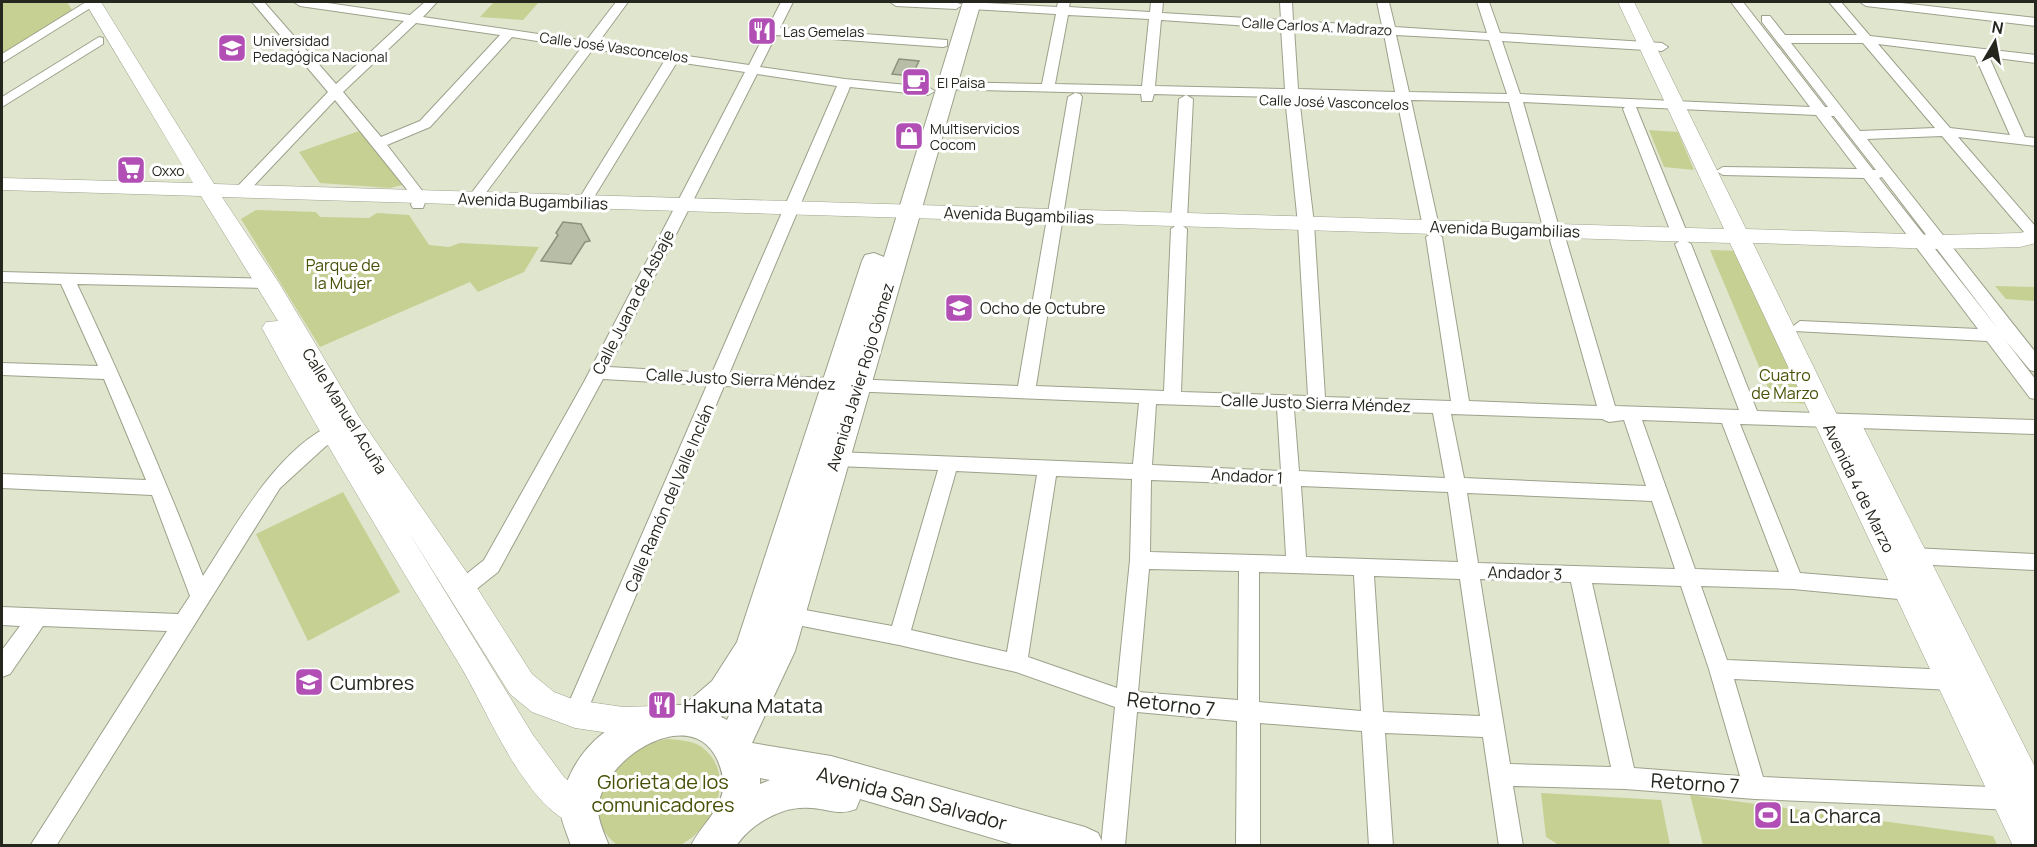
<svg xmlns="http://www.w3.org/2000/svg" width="2037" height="847" font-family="Manrope,sans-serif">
  <rect width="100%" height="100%" fill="#e0e5ce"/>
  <!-- green -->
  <g fill="#c5d092">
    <polygon points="2,2 67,2 74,13 2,57"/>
    <polygon points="494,2 539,2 523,20 480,17"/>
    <polygon points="362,130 402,185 390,188 320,183 299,152"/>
    <polygon points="1649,130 1678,132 1694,170 1664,167"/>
    <polygon points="256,210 316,212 320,217 369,218 377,213 409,215 429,245 449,247 460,243 539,247 524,272 478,292 470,282 320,347 241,219"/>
    <polygon points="1710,250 1742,251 1814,404 1774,402"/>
    <polygon points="1995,286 2035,287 2035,301 2006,299"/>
    <polygon points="343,492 400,592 308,641 256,534"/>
    <path d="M667 739C680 740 692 740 703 748 737 775 714 827 682 844 670 847 631 845 617 845 567 803 620 748 667 739Z"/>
    <polygon points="1541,793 1661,800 1670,845 1559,845 1546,837"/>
    <polygon points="1690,795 1993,836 1997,845 1703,845"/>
  </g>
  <!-- building -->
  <g fill="#b8bda7" stroke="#8d917c" stroke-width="1.5">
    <polygon points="899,59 919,61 912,76 892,74"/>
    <polygon points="563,222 581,224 590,241 585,242 571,264 541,261 558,235 556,233"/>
  </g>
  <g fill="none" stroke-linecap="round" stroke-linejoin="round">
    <!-- minor casing -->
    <g stroke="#9ca18b" stroke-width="2">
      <g id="minor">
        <polygon points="86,2 100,2 2,63 2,54"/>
        <path d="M252 2H264L336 84 404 21 300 6 294 2H321L410 15 425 2H437L423 17 586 41 616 2H628L598 43 749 65 781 2H793L780 28 947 40V46L943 47 776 35 760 67 845 79 928 87 935 91 928 95 850 87 729 374 1018 386 1068 97 1075 93 1080 94 1082 97 1036 386 1164 391 1171 229 1178 224 1171 220 1179 99 1186 95 1154 94 1152 101H1142L1141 94 942 89V83L947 82 1042 84 1056 14 971 9 965 5 967 2 1057 7 1058 2H1070L1069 7 1150 12 1151 2H1163L1162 13 1281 20 1280 2H1292L1293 21 1382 26 1377 2H1389L1395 27 1487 33 1477 2H1489L1500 33 1662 43 1668 47 1662 51 1502 41 1520 94 1810 107 1731 2H1743L1825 107H1828L1762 22V16H1770L1785 35H1857L1829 2H1841L1870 36 2036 55V63L1989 57 2025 137 2036 138V146L1958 137 2036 227V241L2030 239 1942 136 1867 139 2036 353V372L2030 370 2005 340 2036 380V399L2030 398 1987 341 1794 331 1792 327 1800 321 1978 329 1864 178 1723 175 1716 171 1723 167 1857 169 1816 115 1636 107 1688 235 1680 240 1672 235 1623 109 1625 107 1523 102 1560 231 1552 236 1544 231 1509 102 1411 100 1439 227 1431 232 1423 227 1397 100 1299 97 1314 224 1325 397 1451 401 1426 237 1434 232 1442 237 1469 401 1597 406 1550 240 1558 235 1566 240 1615 406 1739 410 1675 244 1683 239 1691 244 1757 411 2036 420V434L1740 424 1800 573 1909 582 1916 585 1919 591 1916 597 1909 600 1793 589 1701 586 1727 660 1951 670 1959 673 1962 680 1959 687 1951 690 1734 679 1763 777 2014 788 2022 791 2026 799 2022 807 2014 810 1755 799 1625 789 1513 786 1523 846H1499L1483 737 1385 733 1393 846H1369L1362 731 1260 723V846H1236L1237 721 1137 712 1125 846H1101L1115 707 1016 672 899 645 782 622 779 616 782 610 789 607 892 626 938 470 836 466 829 464 827 459 829 454 836 452 1133 464 1139 403 724 386 583 721 575 724 567 721 564 714 707 385 603 379 498 572 469 595 462 598 455 595 452 589 455 583 484 560 584 382 745 72 677 62 591 202 584 207 577 202 665 60 593 49 479 202H469L467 199 581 48 512 37 430 127 387 145 427 197 423 208H413L411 205 413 197 335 100 245 195 240 196 233 192 235 189 328 92ZM1068 15 1149 19 1142 86 1055 84ZM1161 20 1281 28 1285 89 1155 86ZM416 23 500 35 420 121 381 137 343 92ZM1294 28 1384 34 1395 92 1298 89ZM1396 35 1489 40 1507 94 1409 92ZM1791 43H1863L1935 128 1860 131ZM1878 44 1975 56 2010 135 1950 128ZM757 74 837 86 712 373 609 367ZM1186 95 1285 97 1298 224 1308 396 1181 392 1187 229 1180 224 1187 220 1193 99ZM1831 116H1834L1876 170H1873ZM1882 177 1999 330 1879 178ZM1156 404 1277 408 1281 471 1152 465ZM1294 409 1433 413 1445 478 1299 471ZM1451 414 1602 419 1609 422 1624 420 1646 486 1464 478ZM1642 420 1722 423 1779 572 1695 569ZM956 471 1037 475 1007 652 911 630ZM1056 476 1132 479 1130 560 1117 688 1028 657ZM1151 480 1282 485 1286 556 1150 552ZM1301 486 1448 492 1458 562 1306 557ZM1467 493 1652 501 1675 569 1478 563ZM1149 569 1239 571 1238 700 1138 692ZM1259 572 1354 575 1361 711 1259 702ZM1374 576 1460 579 1480 716 1383 712ZM1480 579 1571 582 1611 767 1510 764ZM1592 583 1681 586 1709 669 1740 776 1634 768Z"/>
        <polygon points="890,2 956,2 962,5 956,9 896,6"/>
        <polygon points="1860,2 1892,2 2036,18 2036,26 1866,6"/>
        <polygon points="99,37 103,38 103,44 2,107 2,97"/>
        <path d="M2 272 274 279 276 283 268 288 77 284C123 381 164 476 203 576 237 524 281 440 344 420L350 422 353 427 350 432 326 446 280 488 56 846H30L167 631 43 626 10 674 2 677V650L20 626 2 625V607L178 614 190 596 152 495 2 488V474L146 480 104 379 2 375V363L98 366 61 284 2 282Z"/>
        <polygon points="1913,548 2036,554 2036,570 1913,564 1906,562 1903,556 1906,550"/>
      </g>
    </g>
    <!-- secondary casing -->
    <g stroke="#9ca18b" stroke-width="1">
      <path id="secondary" d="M85 2H101L214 184 1724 229 1618 2H1634L1746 229 1939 235 2020 233 2036 229V243L2020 247 1939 249 1753 243 1839 419 1849 416 1858 418 1862 425 2036 769V846H2013L1730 243 222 197 279 283 359 417 472 580 532 674 554 692 575 700 623 707 656 706 667 710 672 720 667 730 656 734 623 735 575 728 532 712 510 694 408 531 533 735 564 777 592 801 597 812 592 823 580 828C565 822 551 811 540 799 505 759 485 707 458 662 391 552 324 442 262 328L266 322 278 321 201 196 2 190V178L193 183Z"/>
    </g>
    <!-- primary casing -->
    <g stroke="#9ca18b" stroke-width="2">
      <path id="primary" d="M963 2H981L795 651 752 743 831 756 1085 827 1098 833 1104 846H1019L860 799 856 809C838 816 829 809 811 808 783 805 752 823 736 846H691C700 826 719 813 723 790 724 778 722 770 717 759 690 702 599 760 598 810 598 821 605 835 609 846H571C568 835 560 820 561 810 565 749 626 703 684 705L712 681 737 642 862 261 865 255 874 253 884 257ZM734 705 727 720 721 717ZM760 778 770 780 760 784Z"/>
    </g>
    <!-- minor -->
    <use href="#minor" fill="#fff" fill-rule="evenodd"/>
    <!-- secondary -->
    <use href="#secondary" fill="#fff" fill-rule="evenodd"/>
    <!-- primary -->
    <use href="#primary" fill="#fff" fill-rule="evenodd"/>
  </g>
  <!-- icons -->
  <defs>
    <g id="restaurant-square" transform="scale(1.5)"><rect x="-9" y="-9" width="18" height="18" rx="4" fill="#b24fb5" stroke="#fff"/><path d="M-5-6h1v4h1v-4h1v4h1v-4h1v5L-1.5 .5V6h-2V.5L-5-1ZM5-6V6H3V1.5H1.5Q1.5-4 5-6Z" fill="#fff"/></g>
    <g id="university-square" transform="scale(1.5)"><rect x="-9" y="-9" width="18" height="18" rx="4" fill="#b24fb5" stroke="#fff"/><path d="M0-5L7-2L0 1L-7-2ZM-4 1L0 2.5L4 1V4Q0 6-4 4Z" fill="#fff"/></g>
    <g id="cafe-square" transform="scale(1.5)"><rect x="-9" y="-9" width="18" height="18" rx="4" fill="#b24fb5" stroke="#fff"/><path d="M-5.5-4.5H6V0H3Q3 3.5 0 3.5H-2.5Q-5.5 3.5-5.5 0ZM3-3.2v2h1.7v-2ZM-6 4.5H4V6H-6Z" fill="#fff"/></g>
    <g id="shop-square" transform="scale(1.5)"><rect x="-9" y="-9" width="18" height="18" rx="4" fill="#b24fb5" stroke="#fff"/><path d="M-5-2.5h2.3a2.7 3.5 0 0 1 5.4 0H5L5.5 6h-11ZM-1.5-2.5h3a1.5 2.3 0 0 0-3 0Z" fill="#fff"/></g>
    <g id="supermarket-square" transform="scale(1.5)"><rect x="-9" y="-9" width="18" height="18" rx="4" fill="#b24fb5" stroke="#fff"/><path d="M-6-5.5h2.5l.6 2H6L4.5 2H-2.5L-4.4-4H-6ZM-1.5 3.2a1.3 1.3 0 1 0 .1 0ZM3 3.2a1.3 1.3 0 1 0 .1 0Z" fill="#fff"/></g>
    <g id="school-square" transform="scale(1.5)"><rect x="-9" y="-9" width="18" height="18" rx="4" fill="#b24fb5" stroke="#fff"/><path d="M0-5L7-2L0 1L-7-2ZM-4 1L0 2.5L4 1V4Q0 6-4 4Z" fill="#fff"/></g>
    <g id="stadium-square" transform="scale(1.5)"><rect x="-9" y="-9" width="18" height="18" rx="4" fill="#b24fb5" stroke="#fff"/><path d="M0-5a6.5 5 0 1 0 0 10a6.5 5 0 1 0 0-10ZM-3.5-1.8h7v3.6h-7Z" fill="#fff"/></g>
  </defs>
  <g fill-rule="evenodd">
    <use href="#restaurant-square" x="762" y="31"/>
    <use href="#university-square" x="232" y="48"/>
    <use href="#cafe-square" x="916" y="82"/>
    <use href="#shop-square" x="909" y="136"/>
    <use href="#supermarket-square" x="131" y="170"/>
    <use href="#school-square" x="959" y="308"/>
    <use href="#school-square" x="309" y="682"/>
    <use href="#restaurant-square" x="662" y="705"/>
    <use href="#stadium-square" x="1768" y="815"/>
  </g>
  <g text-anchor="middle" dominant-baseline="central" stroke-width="6" stroke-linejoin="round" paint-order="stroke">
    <!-- far-street labels -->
    <g font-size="14" fill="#25261e" stroke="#fff">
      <text transform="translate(1317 26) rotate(3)">Calle Carlos A. Madrazo</text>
      <text transform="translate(614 47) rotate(8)">Calle José Vasconcelos</text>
      <text transform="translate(1334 102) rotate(2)">Calle José Vasconcelos</text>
    </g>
    <!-- far-poi labels -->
    <g font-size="14" fill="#25261e" stroke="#fff" text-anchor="start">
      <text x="783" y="31">Las Gemelas</text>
      <text x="253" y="40">Universidad<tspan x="253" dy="16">Pedagógica Nacional</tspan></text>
      <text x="937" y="82">El Paisa</text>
      <text x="930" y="128">Multiservicios<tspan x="930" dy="16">Cocom</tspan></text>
      <text x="152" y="170">Oxxo</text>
    </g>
    <!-- street labels -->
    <g font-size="16" fill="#25261e" stroke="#fff">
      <text transform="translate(533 201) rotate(2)">Avenida Bugambilias</text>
      <text transform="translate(1019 215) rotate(2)">Avenida Bugambilias</text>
      <text transform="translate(1505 229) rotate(2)">Avenida Bugambilias</text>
      <text transform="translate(633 302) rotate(-63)">Calle Juana de Asbaje</text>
      <text transform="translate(860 377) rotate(-73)">Avenida Javier Rojo Gómez</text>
      <text transform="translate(741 379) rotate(3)">Calle Justo Sierra Méndez</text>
      <text transform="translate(1316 403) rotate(2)">Calle Justo Sierra Méndez</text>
      <text transform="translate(345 411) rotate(58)">Calle Manuel Acuña</text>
      <text transform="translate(1247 476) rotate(3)">Andador 1</text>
      <text transform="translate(1859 488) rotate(64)">Avenida 4 de Marzo</text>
      <text transform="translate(669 498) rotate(-67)">Calle Ramón del Valle Inclán</text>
      <text transform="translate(1525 573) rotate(2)">Andador 3</text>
    </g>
    <!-- park labels -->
    <g font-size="16" fill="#485006" stroke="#fff">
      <text x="343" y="265">Parque de<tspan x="343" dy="18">la Mujer</tspan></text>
      <text x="1785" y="375">Cuatro<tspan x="1785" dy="18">de Marzo</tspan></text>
    </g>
    <!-- poi labels -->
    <g font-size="16" fill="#25261e" stroke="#fff" text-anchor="start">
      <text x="980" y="308">Ocho de Octubre</text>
    </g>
    <!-- near-poi labels -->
    <g font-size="20" fill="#25261e" stroke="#fff" text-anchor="start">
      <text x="330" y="682">Cumbres</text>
      <text x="683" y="705">Hakuna Matata</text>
      <text x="1789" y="815">La Charca</text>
    </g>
    <!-- near-street labels -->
    <g font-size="20" fill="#25261e" stroke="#fff">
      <text transform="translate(1171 704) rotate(7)">Retorno 7</text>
      <text transform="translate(1695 783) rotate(4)">Retorno 7</text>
      <text transform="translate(912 798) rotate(15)">Avenida San Salvador</text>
    </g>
    <!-- near-park labels -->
    <g font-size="20" fill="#485006" stroke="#fff">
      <text x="663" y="781">Glorieta de los<tspan x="663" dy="23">comunicadores</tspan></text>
    </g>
  </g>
  <!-- border -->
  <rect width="2037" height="847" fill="none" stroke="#25261e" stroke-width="6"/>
  <!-- north arrow -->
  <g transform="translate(1995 42) rotate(10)" stroke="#ffffff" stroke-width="4.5" paint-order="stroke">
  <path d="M0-4.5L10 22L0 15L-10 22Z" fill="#25261e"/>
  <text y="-9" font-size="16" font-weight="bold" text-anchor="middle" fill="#25261e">N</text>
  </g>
</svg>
